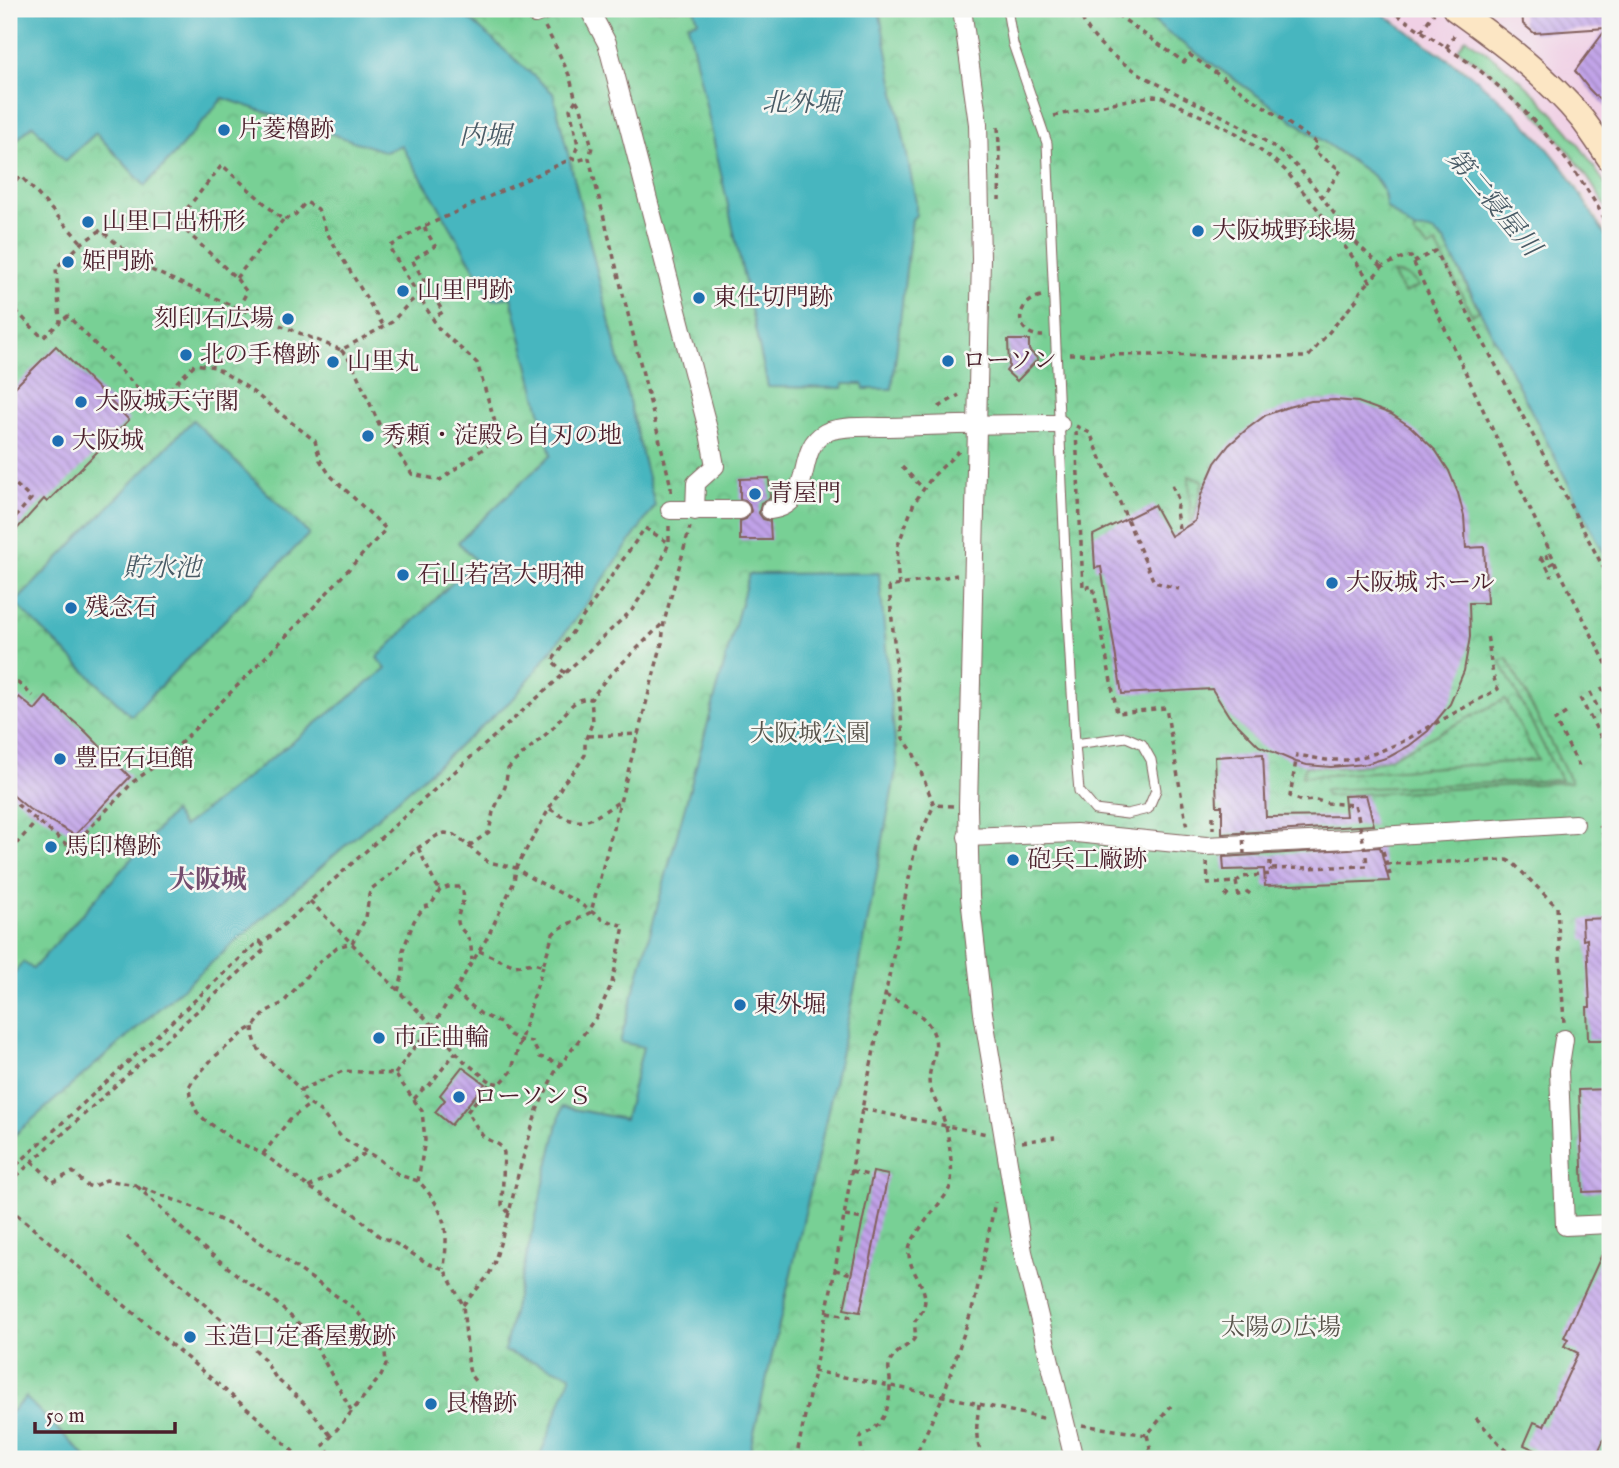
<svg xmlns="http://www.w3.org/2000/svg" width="1619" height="1468" font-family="'IM FELL English','Noto Serif JP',serif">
  <defs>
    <pattern id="park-crowns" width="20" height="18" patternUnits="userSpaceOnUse" patternTransform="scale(1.75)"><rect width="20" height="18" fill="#78d095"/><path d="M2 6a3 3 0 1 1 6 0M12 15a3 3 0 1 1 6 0" fill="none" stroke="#69b281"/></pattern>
    <pattern id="garden-dots" width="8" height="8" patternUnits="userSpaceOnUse" patternTransform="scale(1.75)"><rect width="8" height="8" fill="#78d095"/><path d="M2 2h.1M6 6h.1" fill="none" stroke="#69b281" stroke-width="1.8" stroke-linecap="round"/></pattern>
    <pattern id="building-back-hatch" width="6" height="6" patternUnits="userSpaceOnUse" patternTransform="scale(1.75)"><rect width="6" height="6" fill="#c1a3e9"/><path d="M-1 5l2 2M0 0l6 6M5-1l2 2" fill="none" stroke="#9f84bd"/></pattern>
  </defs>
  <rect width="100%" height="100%" fill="#f6f6f2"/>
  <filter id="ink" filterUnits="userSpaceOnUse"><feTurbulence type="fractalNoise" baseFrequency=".0143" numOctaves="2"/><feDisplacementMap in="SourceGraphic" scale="14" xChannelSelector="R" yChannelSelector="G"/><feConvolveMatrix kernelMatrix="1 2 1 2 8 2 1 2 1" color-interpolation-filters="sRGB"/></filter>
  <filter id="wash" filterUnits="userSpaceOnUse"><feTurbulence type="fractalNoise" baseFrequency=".00686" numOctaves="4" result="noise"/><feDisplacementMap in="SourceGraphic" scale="28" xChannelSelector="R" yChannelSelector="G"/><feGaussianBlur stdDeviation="1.57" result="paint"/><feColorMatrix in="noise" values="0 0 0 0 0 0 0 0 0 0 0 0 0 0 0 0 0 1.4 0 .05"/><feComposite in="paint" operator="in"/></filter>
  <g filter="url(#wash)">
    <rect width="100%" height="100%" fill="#eddcba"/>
    <!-- built -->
    <polygon fill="#f0d0e5" points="1378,9 1610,9 1610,239 1568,171 1542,139 1517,113 1465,69"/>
    <!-- grass -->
    <path fill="#78d095" stroke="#617860" stroke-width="2" d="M1466 38C1517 71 1564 119 1596 170 1600 177 1608 186 1610 193 1612 200 1610 209 1610 215 1585 168 1549 124 1510 88 1494 74 1475 62 1458 49Z"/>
    <!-- park -->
    <polygon fill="url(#park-crowns)" stroke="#617860" stroke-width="2" points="9,9 1140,9 1165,31 1373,176 1380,183 1386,202 1421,229 1445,242 1610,565 1610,1459 9,1459"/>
    <!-- garden -->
    <g fill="url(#garden-dots)" stroke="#617860" stroke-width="2">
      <polygon points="1421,229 1434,232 1445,242 1479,311 1472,315 1436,244 1429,248 1413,234 1415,231"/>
      <path d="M1392 274C1403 273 1412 277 1419 286L1404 293Z"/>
      <polygon points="1189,476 1203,481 1194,518 1192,551"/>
      <polygon points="1507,658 1571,782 1326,796 1324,790 1561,780 1500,661"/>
      <polygon points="1505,699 1538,760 1302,777 1305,766 1342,768 1366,765 1377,762 1400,753"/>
    </g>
    <!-- water -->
    <g fill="#47b6bf" stroke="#486a75" stroke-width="2">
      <polygon points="9,9 458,9 553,93 655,506 577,617 515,697 9,1140 9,979 23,962 33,969 173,812 183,827 386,669 377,658 475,560 458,542 551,455 511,297 492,300 437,203 401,145 386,152 223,98 172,157 145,186 96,133 65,161 33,125 9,147"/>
      <polygon points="694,9 879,9 916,202 916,215 912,219 892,389 864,389 863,384 843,384 843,388 768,387 688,24 698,21"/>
      <path d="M1140 9H1376L1475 78 1516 114 1541 140 1566 171 1610 243V565L1445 242C1437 233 1427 227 1415 231L1386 207C1386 194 1382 185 1373 176L1165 31Z"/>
      <polygon points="193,420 309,534 131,716 15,603"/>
      <polygon points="879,573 897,765 859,968 817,1161 748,1459 539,1459 571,1375 504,1351 562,1107 625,1119 643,1047 620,1042 749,574"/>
      <polygon points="26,1397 26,1398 88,1459 9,1459 9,1414"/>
    </g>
    <g id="blocks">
      <!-- building -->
      <g fill="url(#building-back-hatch)">
        <polygon points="1522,9 1610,9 1610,111 1589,89 1575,71 1607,28 1534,33 1523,24"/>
        <polygon points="1008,340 1029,340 1029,350 1038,359 1017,381 1006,371 1009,367"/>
        <polygon points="56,346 129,420 47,502 44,499 9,538 9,393"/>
        <polygon points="1335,400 1358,402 1391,414 1411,427 1436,451 1449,471 1458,493 1464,516 1466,548 1484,547 1487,603 1469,603 1470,637 1464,671 1450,704 1428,731 1409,746 1389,757 1366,764 1331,767 1307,765 1296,762 1259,746 1229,716 1212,689 1122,694 1101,567 1095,568 1093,535 1154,505 1171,536 1195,521 1201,495 1215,463 1229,445 1247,429 1266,415 1288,407 1311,401"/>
        <polygon points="769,478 770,498 761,503 759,513 763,519 770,521 771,540 740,540 740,521 746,519 751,511 749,504 745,500 740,499 740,479"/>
        <polygon points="9,694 16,701 19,697 35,710 46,697 86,732 130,777 75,835 29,809 9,792"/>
        <polygon points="1263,754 1266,817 1346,816 1344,796 1366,795 1374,825 1222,834 1222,806 1217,806 1215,757"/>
        <polygon points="1380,847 1389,881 1265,886 1264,869 1224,870 1223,857"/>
        <polygon points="1610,918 1610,1040 1588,1040 1587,1007 1590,1007 1587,939 1583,940 1582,919"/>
        <polygon points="462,1067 485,1084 451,1125 435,1112 445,1100 440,1095"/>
        <polygon points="1610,1089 1610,1191 1583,1192 1579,1090"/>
        <polygon points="873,1172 888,1175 860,1312 844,1309"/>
        <polygon points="1610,1237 1610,1426 1595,1459 1555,1459 1524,1445 1534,1422 1544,1426 1578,1353 1564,1346 1568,1339 1564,1337"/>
      </g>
    </g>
  </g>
  <g filter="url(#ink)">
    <use href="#blocks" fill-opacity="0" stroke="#83615d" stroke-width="2"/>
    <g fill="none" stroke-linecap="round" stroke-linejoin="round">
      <!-- lane casing -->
      <g stroke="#83615d" stroke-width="11">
        <polyline id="lane" points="1007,9 1013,44 1047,143 1068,621 1075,744 1079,791 1095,810 1127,814 1148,809 1156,790 1151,760 1142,744 1126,737 1075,744"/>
      </g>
      <!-- street casing -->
      <g stroke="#83615d" stroke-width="20">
        <g id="street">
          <polyline points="589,9 607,43 709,433 715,466 696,483 695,511"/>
          <polyline points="962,9 978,124 981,259 968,807 970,897 983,1013 1023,1252 1074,1459"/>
          <polyline points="535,14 548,9"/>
          <polyline points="670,510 740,510"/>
          <path d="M770 510C817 504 793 450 825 433 840 425 872 427 889 427 946 425 1003 424 1060 424"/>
          <polyline points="967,837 1076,833 1206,846 1349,839 1380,836 1575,824"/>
          <polyline points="1564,1039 1559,1071 1565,1226 1610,1224"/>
        </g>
      </g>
      <!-- secondary casing -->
      <g stroke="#83615d" stroke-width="27">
        <path id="secondary" d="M1455 9C1501 42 1546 75 1582 119 1592 132 1601 146 1610 159"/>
      </g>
      <!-- path -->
      <g stroke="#83615d" stroke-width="3.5" stroke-dasharray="5 5" stroke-linecap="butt">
        <path d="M1079 9C1091 60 1177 92 1220 115 1240 125 1261 137 1279 151 1311 175 1330 211 1355 241 1362 250 1373 258 1382 267"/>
        <polyline points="1109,9 1184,62 1190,55 1318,144 1313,151 1341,170 1322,197"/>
        <path d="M1389 9C1408 22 1427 35 1447 48 1457 55 1468 61 1478 69 1532 112 1578 168 1610 229"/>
        <polyline points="545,27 557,49 569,75 576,100 581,108 592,147 589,158 666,466 671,487 671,493"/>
        <polyline points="1421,31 1434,13"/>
        <polyline points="1446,48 1455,34"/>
        <polyline points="576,100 570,109 578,145 573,158 575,161 588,158"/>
        <polyline points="1054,116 1122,101 1154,96 1162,97 1236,133 1275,161 1285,170 1316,207 1370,281 1382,267 1404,257 1411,257 1555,562 1610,671"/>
        <polyline points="998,127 1000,162 999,200"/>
        <polyline points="9,187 21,176 82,243"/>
        <polyline points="424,227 435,246 412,260 443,312 433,318"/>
        <polyline points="1414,262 1435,251 1610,580"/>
        <polyline points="236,278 283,220"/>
        <path d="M1041 296C1012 304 1015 336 1043 336"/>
        <polyline points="238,308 247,292 236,278 184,229 181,216 222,165 283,220 295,215 306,202 318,209 327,233 384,327"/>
        <polyline points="9,311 12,307 43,338 60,322 56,268 82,243 101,230 142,266 238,308 341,350 392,322 409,303 419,295"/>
        <polyline points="341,350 351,361 379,424 412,474 440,480 494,441 498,432 477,363 439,329 389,247 419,229 573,158"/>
        <polyline points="1069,354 1308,357 1358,298 1360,292 1370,281"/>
        <polyline points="939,407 959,395"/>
        <polyline points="1076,426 1090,433 1154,582 1179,589"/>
        <polyline points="1076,431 1083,588 1093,586 1117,713 1166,708 1187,828"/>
        <polyline points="902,467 923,488"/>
        <polyline points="9,478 31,499 9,524"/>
        <polyline points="1172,485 1178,499 1176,512 1179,528"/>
        <polyline points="1542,557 1552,577"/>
        <polyline points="1540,561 1542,556 1546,554 1551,564 1555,562"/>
        <polyline points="899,586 897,564 898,545 914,503 932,477 959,451"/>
        <polyline points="565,673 552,661 645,528 669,543"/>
        <polyline points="9,678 15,683 18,683 33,696"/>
        <polyline points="1601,687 1610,705"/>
        <polyline points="1590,692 1610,732"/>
        <polyline points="1580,698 1604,743"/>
        <polyline points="1566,713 1555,720 1579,766"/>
        <polyline points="588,736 638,734 662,643 664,622 690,527"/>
        <polyline points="9,798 71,848 133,782 167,757 299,623 386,529 330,475 320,460 315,441 248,388 215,367 195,364 154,405 68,316 60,322"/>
        <polyline points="1610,805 1600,828 1610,848"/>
        <polyline points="953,806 934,805 913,752 903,738 889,587 957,575"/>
        <path d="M550 809C557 813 564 818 571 820 588 826 605 810 619 802"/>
        <polyline points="1213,816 1213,829"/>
        <path d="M1359 820 1355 805 1327 803 1316 800 1302 801 1290 796 1297 755 1326 760H1350L1376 753 1402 742 1498 689C1490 672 1491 654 1487 636"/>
        <polyline points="469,846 489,832 493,812 505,787 508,769 514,762 552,729 572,705 577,701 586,698 591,699 606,679 664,622"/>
        <path d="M418 848C426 862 430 877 440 890"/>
        <polyline points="1383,851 1391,878"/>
        <polyline points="9,852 37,821"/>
        <polyline points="1270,861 1270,869 1367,866 1366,856"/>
        <polyline points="1207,862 1208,884 1236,882 1242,877 1271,874 1270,869"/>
        <polyline points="1386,864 1507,860 1513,863 1557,907 1564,1023"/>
        <polyline points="1236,882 1239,897"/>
        <polyline points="1246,891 1253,896"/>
        <polyline points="1225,897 1230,891"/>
        <polyline points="310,901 433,1026 465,1062 491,1082"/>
        <polyline points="479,951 515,966 534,963 543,966 553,934 557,930 591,912 638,734"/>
        <path d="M398 991 403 974V950L414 921 424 907 431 905 440 890 448 887H460C469 899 458 907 458 919 457 928 465 931 468 938 472 944 471 954 472 960"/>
        <polyline points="455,992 481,1014 500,1023 510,1035 520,1040 532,1042 540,1057 562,1064"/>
        <polyline points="253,1027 254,1037 257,1047 266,1058 286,1075 301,1090 301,1095 306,1102 320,1111 342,1138 377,1158 399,1175 418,1181"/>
        <polyline points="395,1074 413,1049 433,1026 487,938 514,882 516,868 564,782 575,770 585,755 585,741 593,721 591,699"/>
        <path d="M301 1090 343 1071 395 1074 422 1111 425 1140 418 1181C429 1191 441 1209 444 1224 448 1238 445 1255 444 1269"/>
        <polyline points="414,1099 423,1089 427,1088 456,1052"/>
        <polyline points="862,1109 987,1134"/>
        <polyline points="1022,1142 1055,1137"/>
        <polyline points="263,1154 290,1119 309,1105"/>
        <polyline points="32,1161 53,1182 73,1172 86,1185 92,1187 106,1180 135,1185 198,1209 247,1233 355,1309 377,1336 385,1352 386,1365 381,1376 324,1445 331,1455 327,1459"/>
        <polyline points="852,1171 872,1176"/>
        <polyline points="9,1172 259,941 262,944"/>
        <polyline points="9,1183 265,949 262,944 565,673 632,610 651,581 662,560 669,543 669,525"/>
        <polyline points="137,1186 196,1242 240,1277 273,1300 308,1332 351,1410"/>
        <polyline points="309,1187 335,1174 367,1152"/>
        <polyline points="9,1208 257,1417 301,1459"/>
        <path d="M509 1213 502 1205 504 1153C501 1141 490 1143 482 1135L467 1112 491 1082 500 1084 511 1072 543 966"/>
        <polyline points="845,1216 863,1219"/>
        <polyline points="127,1237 252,1346 263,1358 276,1378 306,1405 331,1436"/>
        <polyline points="835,1270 852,1274"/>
        <polyline points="463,1305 488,1276 494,1264 509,1213 518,1175 537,1110 555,1072 597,1016 612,983 624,926 602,919 576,901 529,877 516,868 488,862 455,835 445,833 438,835 418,848 395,871 371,889 369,895 366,918 352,943 337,947 315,966 283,1003 267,1011 253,1027 246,1031 213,1058 192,1082 189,1087 190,1095 197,1112 205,1120 232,1139 263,1154 309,1187 352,1212 379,1236 393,1242 429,1264 444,1269 463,1305 469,1369 471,1376 477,1383"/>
        <polyline points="827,1312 851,1317 852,1311"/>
        <polyline points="813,1371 943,1396 1047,1419"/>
        <path d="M979 1404C977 1423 973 1442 985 1459"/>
        <polyline points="1476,1418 1508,1453 1516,1459"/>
        <polyline points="1082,1425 1147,1435 1171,1406"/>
        <polyline points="1147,1435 1153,1459"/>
        <polyline points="796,1459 835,1270 862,1109 916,844 934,805"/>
        <path d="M863 1459 860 1439 862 1435C883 1428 890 1408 890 1386 891 1379 888 1372 889 1365 893 1350 913 1345 915 1337 916 1333 914 1326 915 1321 943 1290 902 1275 910 1245 917 1231 928 1218 938 1205 942 1200 947 1194 950 1187 954 1175 949 1136 945 1123 941 1111 934 1100 930 1088 925 1068 943 1051 932 1030 923 1012 902 1004 885 995"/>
        <polyline points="914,1459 943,1396 975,1300 995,1202"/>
      </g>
      <!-- lane -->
      <use href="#lane" stroke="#fff" stroke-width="9"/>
      <!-- street -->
      <use href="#street" stroke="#fff" stroke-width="18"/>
      <!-- secondary -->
      <use href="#secondary" stroke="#fce6c4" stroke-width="24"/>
      <!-- path-bridge -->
      <g stroke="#83615d" stroke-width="3.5" stroke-dasharray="5 5" stroke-linecap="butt">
        <polyline points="1360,826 1365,850"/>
        <polyline points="1243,830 1244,854"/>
      </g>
    </g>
  </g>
  <!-- markers -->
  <g fill="#1f6fb2" stroke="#f6f6f2" stroke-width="2.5">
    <circle cx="224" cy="130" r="7"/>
    <circle cx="88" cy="222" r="7"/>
    <circle cx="1198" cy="231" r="7"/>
    <circle cx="68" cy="262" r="7"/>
    <circle cx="403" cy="291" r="7"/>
    <circle cx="699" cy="298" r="7"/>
    <circle cx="288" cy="319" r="7"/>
    <circle cx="186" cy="355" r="7"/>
    <circle cx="948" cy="361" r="7"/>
    <circle cx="333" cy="362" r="7"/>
    <circle cx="81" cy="402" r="7"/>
    <circle cx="368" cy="436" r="7"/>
    <circle cx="58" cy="441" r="7"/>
    <circle cx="755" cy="494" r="7"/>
    <circle cx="403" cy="575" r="7"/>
    <circle cx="1332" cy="583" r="7"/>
    <circle cx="71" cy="608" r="7"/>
    <circle cx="60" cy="759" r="7"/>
    <circle cx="51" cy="847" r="7"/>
    <circle cx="1013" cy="860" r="7"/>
    <circle cx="740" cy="1005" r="7"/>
    <circle cx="379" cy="1038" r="7"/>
    <circle cx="459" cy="1097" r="7"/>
    <circle cx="190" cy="1337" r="7"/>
    <circle cx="431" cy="1404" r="7"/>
  </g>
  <g text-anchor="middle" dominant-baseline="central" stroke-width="5" stroke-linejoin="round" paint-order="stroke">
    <!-- poi labels -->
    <g font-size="24" fill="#4a1f2b" stroke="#f6f6f2" text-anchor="start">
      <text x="238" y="130">片菱櫓跡</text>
      <text x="102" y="222">山里口出枡形</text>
      <text x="1212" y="231">大阪城野球場</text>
      <text x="82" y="262">姫門跡</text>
      <text x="417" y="291">山里門跡</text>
      <text x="713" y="298">東仕切門跡</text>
      <text x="274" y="319" text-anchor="end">刻印石広場</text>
      <text x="200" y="355">北の手櫓跡</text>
      <text x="962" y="361">ローソン</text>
      <text x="347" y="362">山里丸</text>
      <text x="95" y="402">大阪城天守閣</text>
      <text x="382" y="436">秀頼・淀殿ら自刃の地</text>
      <text x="72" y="441">大阪城</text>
      <text x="769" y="494">青屋門</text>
      <text x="417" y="575">石山若宮大明神</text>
      <text x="1346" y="583">大阪城 ホール</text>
      <text x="85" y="608">残念石</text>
      <text x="74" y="759">豊臣石垣館</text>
      <text x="65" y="847">馬印櫓跡</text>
      <text x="1027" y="860">砲兵工廠跡</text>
      <text x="754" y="1005">東外堀</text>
      <text x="393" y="1038">市正曲輪</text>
      <text x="473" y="1097">ローソンＳ</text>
      <text x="204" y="1337">玉造口定番屋敷跡</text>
      <text x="445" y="1404">艮櫓跡</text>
    </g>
    <!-- park labels -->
    <g font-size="24" fill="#58544b" stroke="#f6f6f2">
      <text x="810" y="734">大阪城公園</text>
      <text x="1281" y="1328">太陽の広場</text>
    </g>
    <!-- water labels -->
    <g font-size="26" font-style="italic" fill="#495b66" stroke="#f6f6f2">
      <text x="801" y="103">北外堀</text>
      <text x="485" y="136">内堀</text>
      <text transform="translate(1493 203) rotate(50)">第二寝屋川</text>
      <text x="162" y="568">貯水池</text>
    </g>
    <!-- neighbourhood labels -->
    <g font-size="26" font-weight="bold" fill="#744d6e" stroke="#f6f6f2">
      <text x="208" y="880">大阪城</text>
    </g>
  </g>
  <!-- margin -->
  <rect width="1619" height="1468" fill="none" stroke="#f6f6f2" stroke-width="35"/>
  <!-- scale -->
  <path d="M35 1422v10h140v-10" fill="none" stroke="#4a1f2b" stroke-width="3.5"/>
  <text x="46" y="1422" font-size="21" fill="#4a1f2b" stroke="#f6f6f2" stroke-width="5" paint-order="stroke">50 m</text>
</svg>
